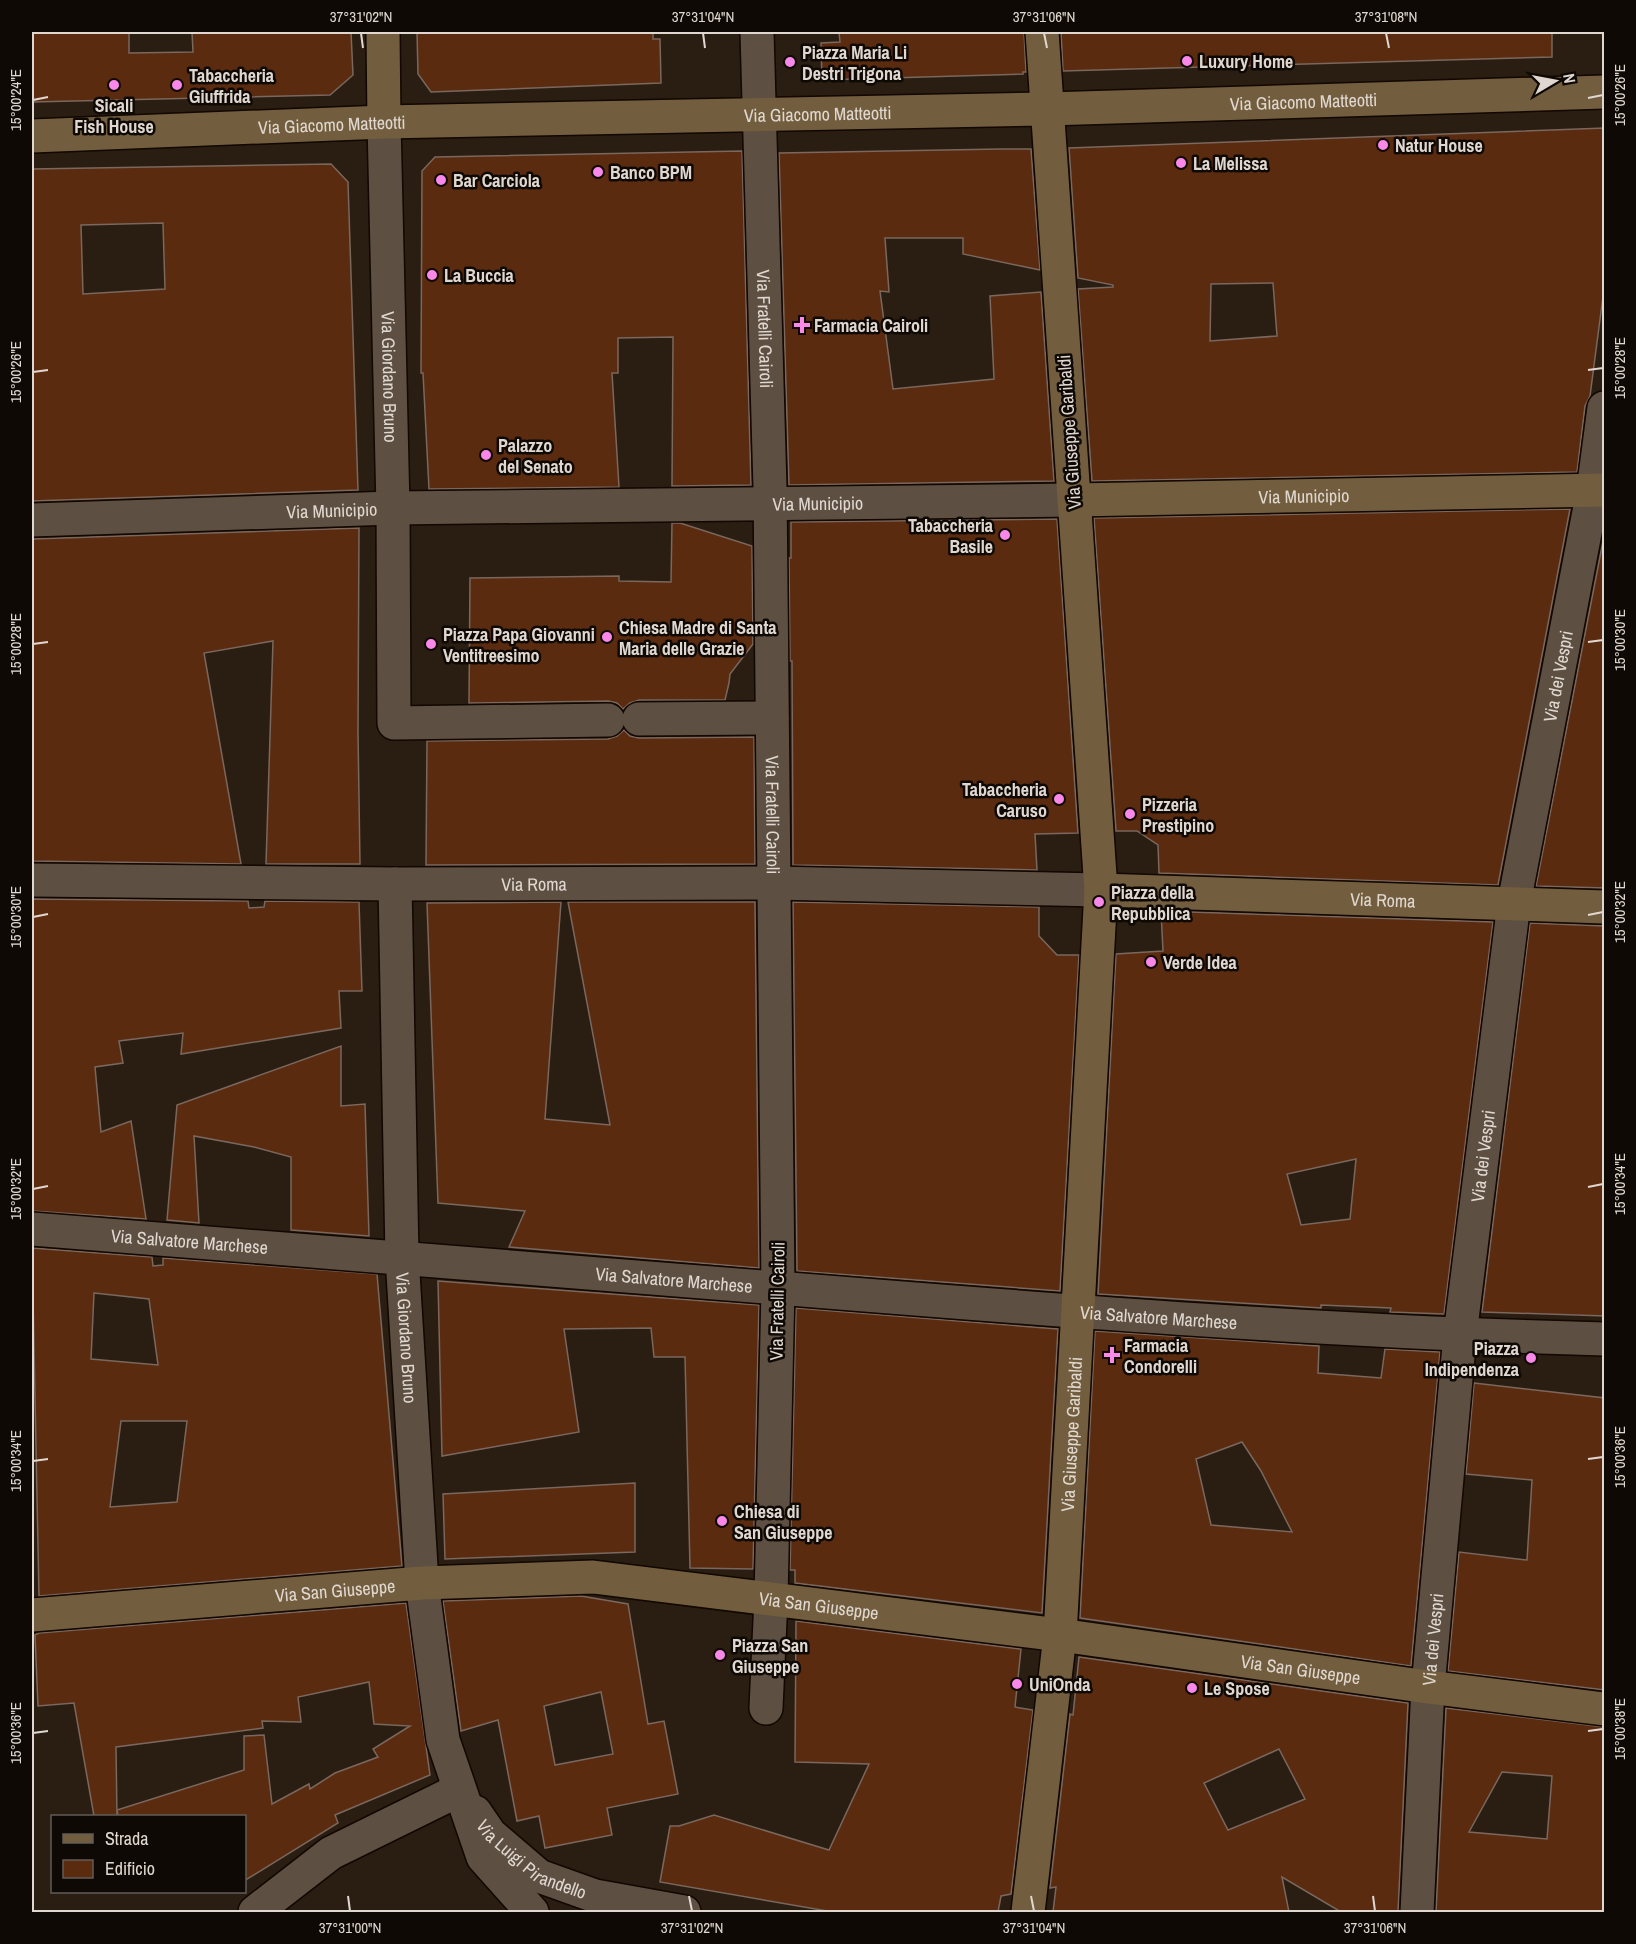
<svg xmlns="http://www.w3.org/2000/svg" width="1636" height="1944" font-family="'Archivo Narrow',sans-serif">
  <rect width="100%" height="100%" fill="#291e11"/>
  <!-- building -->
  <g fill="#5b2b10" stroke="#7a675e" stroke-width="1.5" fill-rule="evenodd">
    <polygon points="32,32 129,32 129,53 193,52 192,32 351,32 353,75 330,95 32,102"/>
    <polygon points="417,32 653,32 653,39 660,39 661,83 431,92 418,74"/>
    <polygon points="839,32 1024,32 1026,72 1023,72 1023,74 822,80 821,43 840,42"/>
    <polygon points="1061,32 1552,32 1552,57 1063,71"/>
    <path d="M1605 128V281L1590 396 1585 406 1577 472 1092 481 1078 289 1113 287V285L1078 278 1069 148ZM1273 283 1277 336 1210 341 1211 284Z"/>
    <polygon points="1000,149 1031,149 1040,270 963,254 963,238 885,238 889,292 880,291 893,389 994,379 990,296 1041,292 1054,481 789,485 779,153"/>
    <polygon points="742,151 751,485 672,486 673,337 618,338 618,373 612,373 619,487 429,489 423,373 421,373 422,171 435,157"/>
    <path d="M331 164 348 182 358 490 32 501V169ZM163 223 165 289 83 294 81 225Z"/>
    <polygon points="1570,509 1498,885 1159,873 1158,845 1137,831 1116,831 1094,518"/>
    <polygon points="1057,519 1078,833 1035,834 1037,870 793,865 792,661 790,661 789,558 791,558 791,522"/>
    <polygon points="672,523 680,523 752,546 753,644 730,674 729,683 725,700 639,700 630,703 623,709 617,703 608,701 469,703 470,578 619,576 619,581 671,582"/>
    <polygon points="359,528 358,732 360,864 266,864 273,641 204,653 241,864 32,861 32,539"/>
    <polygon points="1605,531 1605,888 1536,886"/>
    <polygon points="624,730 630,736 639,738 754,737 755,864 426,865 427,741 608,739 617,736"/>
    <polygon points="32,899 248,901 249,908 264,907 265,901 359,902 362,991 339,991 341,1028 181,1054 183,1033 119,1041 123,1063 95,1067 101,1132 131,1121 146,1219 32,1211"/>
    <polygon points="561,902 545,1119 610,1125 568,902 755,902 759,1268 509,1247 525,1211 438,1203 427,903"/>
    <polygon points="793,902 1039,907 1039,936 1057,955 1079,955 1060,1291 797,1271"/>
    <path d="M1161 911 1493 922 1444 1314 1390 1312 1391 1308 1321 1305V1308L1098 1294 1116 954 1163 951ZM1356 1159 1350 1219 1301 1225 1287 1174Z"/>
    <polygon points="1530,923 1605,926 1605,1316 1482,1312"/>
    <polygon points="341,1046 341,1106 365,1104 369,1236 291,1230 291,1157 254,1147 194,1136 199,1223 167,1220 177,1105"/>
    <path d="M32 1248 152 1257 153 1266 163 1265V1258L377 1274 402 1566 39 1596ZM94 1293 149 1299 158 1365 91 1359ZM121 1421H187L177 1502 110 1507Z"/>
    <polygon points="438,1281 759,1305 753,1569 690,1568 685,1357 654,1357 651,1328 564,1329 579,1432 442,1456"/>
    <polygon points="796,1308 1058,1329 1042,1613 795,1583 795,1570 790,1570"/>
    <path d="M1095 1331 1319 1346 1318 1373 1381 1378 1385 1349 1440 1352 1411 1666 1080 1618ZM1242 1442 1261 1471 1292 1532 1211 1525 1196 1459Z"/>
    <polygon points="1474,1383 1605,1398 1605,1690 1448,1671 1459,1552 1527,1560 1532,1480 1466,1474"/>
    <polygon points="635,1483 635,1552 445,1559 443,1494"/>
    <path d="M581 1596 628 1604 648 1724 664 1721 678 1794 607 1808 612 1835 545 1848 539 1816 517 1821 498 1720 461 1731 443 1601ZM601 1692 613 1754 555 1765 544 1706Z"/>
    <polygon points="406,1603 430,1775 335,1815 338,1823 244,1881 244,1816 118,1816 117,1810 244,1770 244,1736 264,1735 272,1804 309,1784 310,1789 335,1773 378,1757 373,1749 410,1726 374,1724 369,1682 298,1697 301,1722 262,1721 263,1728 116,1747 117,1816 94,1816 74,1703 38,1706 35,1635 39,1633"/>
    <polygon points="796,1621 1021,1649 1015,1707 1033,1710 1011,1894 1001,1896 998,1912 833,1912 660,1882 670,1826 679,1826 714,1815 829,1850 869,1764 795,1762"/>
    <path d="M1079 1657 1408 1703 1398 1912H1341L1282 1877 1289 1912H1053L1056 1887 1050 1888 1070 1714 1073 1715ZM1279 1749 1305 1799 1228 1830 1204 1783Z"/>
    <path d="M1446 1708 1605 1727V1912H1436ZM1502 1772 1552 1776 1547 1839 1469 1832Z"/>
  </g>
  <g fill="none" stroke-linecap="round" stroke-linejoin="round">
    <!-- street casing -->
    <g stroke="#120701" stroke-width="36">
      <g id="street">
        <path id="s1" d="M757 32 770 488 778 1288 771 1598 766 1708"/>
        <path id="s2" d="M384 122 393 508 394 723 608 720"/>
        <path id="s3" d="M32 520 393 508 1074 500"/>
        <polyline points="639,719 772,718"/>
        <path id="s4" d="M32 880 395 884 773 883 1101 890"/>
        <path id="s5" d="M395 884 402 1257 422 1583 443 1740 483 1857 532 1912"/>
        <path id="s6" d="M32 1229C284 1248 537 1268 790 1289 1061 1311 1332 1332 1604 1339"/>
        <path id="s7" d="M475 1812 490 1834 539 1876 595 1896 684 1912"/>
        <polyline points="255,1912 331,1853 459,1790"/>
        <path id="s8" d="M1417 1912 1428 1687 1460 1335 1514 903 1593 491 1604 408"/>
      </g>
    </g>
    <!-- secondary casing -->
    <g stroke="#120701" stroke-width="36">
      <g id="secondary">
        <polyline points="383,32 384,122"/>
        <path id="s9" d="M32 136 384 122 1047 109 1604 92"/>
        <path id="s10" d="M1074 500 1604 490"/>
        <path id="s11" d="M1101 890 1604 907"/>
        <path id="s12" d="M32 1615 422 1583 593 1577 1060 1635 1428 1687 1604 1709"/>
        <path id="s13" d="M1028 1912 1060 1635 1101 890 1042 32"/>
      </g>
    </g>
    <!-- street -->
    <use href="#street" stroke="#5d4f41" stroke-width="33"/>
    <!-- secondary -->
    <use href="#secondary" stroke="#725e3e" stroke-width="33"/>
  </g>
  <!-- ticks -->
  <path fill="none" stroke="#e0d8d0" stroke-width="2" d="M361 33 363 48M703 33 705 48M1044 33 1047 48M1386 33 1389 48M1588 98 1603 95M33 100 48 97M1588 370 1603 368M33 372 48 370M1588 642 1603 640M33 644 48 642M1588 915 1603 912M33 917 48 914M1588 1187 1603 1184M33 1189 48 1186M1588 1459 1603 1457M33 1461 48 1459M1588 1731 1603 1729M33 1733 48 1731M348 1896 350 1911M689 1896 692 1911M1031 1896 1034 1911M1373 1896 1375 1911"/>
  <!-- markers -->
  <g fill="#f988e9" stroke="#0e0905" stroke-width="2">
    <circle cx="1187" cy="61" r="6"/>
    <circle cx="790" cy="62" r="6"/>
    <circle cx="114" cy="85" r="6"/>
    <circle cx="177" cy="85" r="6"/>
    <circle cx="1383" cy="145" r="6"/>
    <circle cx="1181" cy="163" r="6"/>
    <circle cx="598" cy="172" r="6"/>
    <circle cx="441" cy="180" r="6"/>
    <circle cx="432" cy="275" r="6"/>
    <path d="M799 316h6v6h6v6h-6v6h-6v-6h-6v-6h6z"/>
    <circle cx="486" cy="455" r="6"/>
    <circle cx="1005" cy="535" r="6"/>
    <circle cx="607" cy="637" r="6"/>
    <circle cx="431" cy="644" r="6"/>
    <circle cx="1059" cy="799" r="6"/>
    <circle cx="1130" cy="814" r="6"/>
    <circle cx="1099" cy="902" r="6"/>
    <circle cx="1151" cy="962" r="6"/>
    <path d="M1109 1346h6v6h6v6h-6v6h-6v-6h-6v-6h6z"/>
    <circle cx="1531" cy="1358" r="6"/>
    <circle cx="722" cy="1521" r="6"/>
    <circle cx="720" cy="1655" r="6"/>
    <circle cx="1017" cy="1684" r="6"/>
    <circle cx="1192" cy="1688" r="6"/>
  </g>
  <g text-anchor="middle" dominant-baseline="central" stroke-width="5" stroke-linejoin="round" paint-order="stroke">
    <!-- poi labels -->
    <g font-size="18" font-weight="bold" fill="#e0d8d0" stroke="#0e0905" text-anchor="start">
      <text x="802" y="52">Piazza Maria Li<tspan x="802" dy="21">Destri Trigona</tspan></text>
      <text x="1199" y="61">Luxury Home</text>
      <text x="189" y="75">Tabaccheria<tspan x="189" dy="21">Giuffrida</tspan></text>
      <text x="114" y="105" text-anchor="middle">Sicali<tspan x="114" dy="21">Fish House</tspan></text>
      <text x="1395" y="145">Natur House</text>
      <text x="1193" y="163">La Melissa</text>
      <text x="610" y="172">Banco BPM</text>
      <text x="453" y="180">Bar Carciola</text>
      <text x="444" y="275">La Buccia</text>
      <text x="814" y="325">Farmacia Cairoli</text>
      <text x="498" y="445">Palazzo<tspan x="498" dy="21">del Senato</tspan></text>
      <text x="993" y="525" text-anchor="end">Tabaccheria<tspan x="993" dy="21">Basile</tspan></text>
      <text x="619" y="627">Chiesa Madre di Santa<tspan x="619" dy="21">Maria delle Grazie</tspan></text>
      <text x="443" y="634">Piazza Papa Giovanni<tspan x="443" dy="21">Ventitreesimo</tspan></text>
      <text x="1047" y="789" text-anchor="end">Tabaccheria<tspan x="1047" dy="21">Caruso</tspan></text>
      <text x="1142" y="804">Pizzeria<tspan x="1142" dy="21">Prestipino</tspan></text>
      <text x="1111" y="892">Piazza della<tspan x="1111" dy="21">Repubblica</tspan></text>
      <text x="1163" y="962">Verde Idea</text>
      <text x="1124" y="1345">Farmacia<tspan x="1124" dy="21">Condorelli</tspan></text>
      <text x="1519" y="1348" text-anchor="end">Piazza<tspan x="1519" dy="21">Indipendenza</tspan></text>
      <text x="734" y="1511">Chiesa di<tspan x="734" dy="21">San Giuseppe</tspan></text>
      <text x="732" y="1645">Piazza San<tspan x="732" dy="21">Giuseppe</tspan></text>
      <text x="1029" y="1684">UniOnda</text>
      <text x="1204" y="1688">Le Spose</text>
    </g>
    <!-- street labels -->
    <g font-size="18" fill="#e0d8d0" stroke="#0e0905">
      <text stroke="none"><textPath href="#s9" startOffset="1272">Via Giacomo Matteotti</textPath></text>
      <text stroke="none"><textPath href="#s9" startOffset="786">Via Giacomo Matteotti</textPath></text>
      <text stroke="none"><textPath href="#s9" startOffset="300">Via Giacomo Matteotti</textPath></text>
      <text stroke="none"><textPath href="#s1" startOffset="297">Via Fratelli Cairoli</textPath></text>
      <text stroke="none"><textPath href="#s2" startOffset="255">Via Giordano Bruno</textPath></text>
      <text transform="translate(1069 432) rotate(-94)">Via Giuseppe Garibaldi</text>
      <text stroke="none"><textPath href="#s10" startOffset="230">Via Municipio</textPath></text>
      <text stroke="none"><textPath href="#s3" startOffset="786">Via Municipio</textPath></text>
      <text stroke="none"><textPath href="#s3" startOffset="300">Via Municipio</textPath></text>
      <text stroke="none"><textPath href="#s8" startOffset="1245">Via dei Vespri</textPath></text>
      <text stroke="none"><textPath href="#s1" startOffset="783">Via Fratelli Cairoli</textPath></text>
      <text stroke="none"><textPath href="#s4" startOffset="502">Via Roma</textPath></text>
      <text stroke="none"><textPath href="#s11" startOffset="282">Via Roma</textPath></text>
      <text stroke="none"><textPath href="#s8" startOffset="759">Via dei Vespri</textPath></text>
      <text stroke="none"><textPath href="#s6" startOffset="158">Via Salvatore Marchese</textPath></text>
      <text stroke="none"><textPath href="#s6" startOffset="644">Via Salvatore Marchese</textPath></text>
      <text transform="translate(777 1301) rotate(-89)">Via Fratelli Cairoli</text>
      <text stroke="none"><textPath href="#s6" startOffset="1130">Via Salvatore Marchese</textPath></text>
      <text stroke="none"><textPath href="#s5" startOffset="454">Via Giordano Bruno</textPath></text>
      <text stroke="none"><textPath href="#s13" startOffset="480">Via Giuseppe Garibaldi</textPath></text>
      <text stroke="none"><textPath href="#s12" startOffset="304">Via San Giuseppe</textPath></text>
      <text stroke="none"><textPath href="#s12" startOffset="790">Via San Giuseppe</textPath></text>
      <text stroke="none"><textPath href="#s8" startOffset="273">Via dei Vespri</textPath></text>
      <text stroke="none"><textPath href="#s12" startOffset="1276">Via San Giuseppe</textPath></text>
      <text stroke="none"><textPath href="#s7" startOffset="76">Via Luigi Pirandello</textPath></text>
    </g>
  </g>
  <!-- border -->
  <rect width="1636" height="1944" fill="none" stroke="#0e0905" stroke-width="66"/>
  <!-- legend -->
  <rect x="51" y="1815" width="195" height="78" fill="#0e0905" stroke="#625c56" stroke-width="1.5"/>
  <rect x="63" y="1834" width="30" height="9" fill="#725e3e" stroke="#625c56" stroke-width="1.5"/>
  <text x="105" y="1845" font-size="18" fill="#e0d8d0">Strada</text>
  <rect x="63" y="1860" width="30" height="18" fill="#5b2b10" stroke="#625c56" stroke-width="1.5"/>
  <text x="105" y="1875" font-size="18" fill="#e0d8d0">Edificio</text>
  <!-- north arrow -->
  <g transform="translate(1555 81) rotate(80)" stroke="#0e0905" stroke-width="4.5" paint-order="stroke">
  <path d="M0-4.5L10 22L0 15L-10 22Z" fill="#e0d8d0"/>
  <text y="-9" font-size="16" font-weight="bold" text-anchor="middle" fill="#e0d8d0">N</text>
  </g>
  <rect x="33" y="33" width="1570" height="1878" fill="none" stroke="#e0d8d0" stroke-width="2"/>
  <g font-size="15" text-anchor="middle" fill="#e0d8d0">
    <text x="361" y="22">37°31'02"N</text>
    <text x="703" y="22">37°31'04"N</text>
    <text x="1044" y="22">37°31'06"N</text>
    <text x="1386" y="22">37°31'08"N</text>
    <text transform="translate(1620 95) rotate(-90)" y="5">15°00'26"E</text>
    <text transform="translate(16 100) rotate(-90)" y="5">15°00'24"E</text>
    <text transform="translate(1620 368) rotate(-90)" y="5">15°00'28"E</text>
    <text transform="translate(16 372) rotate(-90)" y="5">15°00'26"E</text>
    <text transform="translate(1620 640) rotate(-90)" y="5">15°00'30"E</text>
    <text transform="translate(16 644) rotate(-90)" y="5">15°00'28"E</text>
    <text transform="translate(1620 912) rotate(-90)" y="5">15°00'32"E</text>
    <text transform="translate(16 917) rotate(-90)" y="5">15°00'30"E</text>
    <text transform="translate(1620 1184) rotate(-90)" y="5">15°00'34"E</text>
    <text transform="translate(16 1189) rotate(-90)" y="5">15°00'32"E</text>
    <text transform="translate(1620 1457) rotate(-90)" y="5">15°00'36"E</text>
    <text transform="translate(16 1461) rotate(-90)" y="5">15°00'34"E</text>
    <text transform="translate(1620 1729) rotate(-90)" y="5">15°00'38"E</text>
    <text transform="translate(16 1733) rotate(-90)" y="5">15°00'36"E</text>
    <text x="350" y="1933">37°31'00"N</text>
    <text x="692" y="1933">37°31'02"N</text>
    <text x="1034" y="1933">37°31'04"N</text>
    <text x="1375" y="1933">37°31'06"N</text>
  </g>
</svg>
